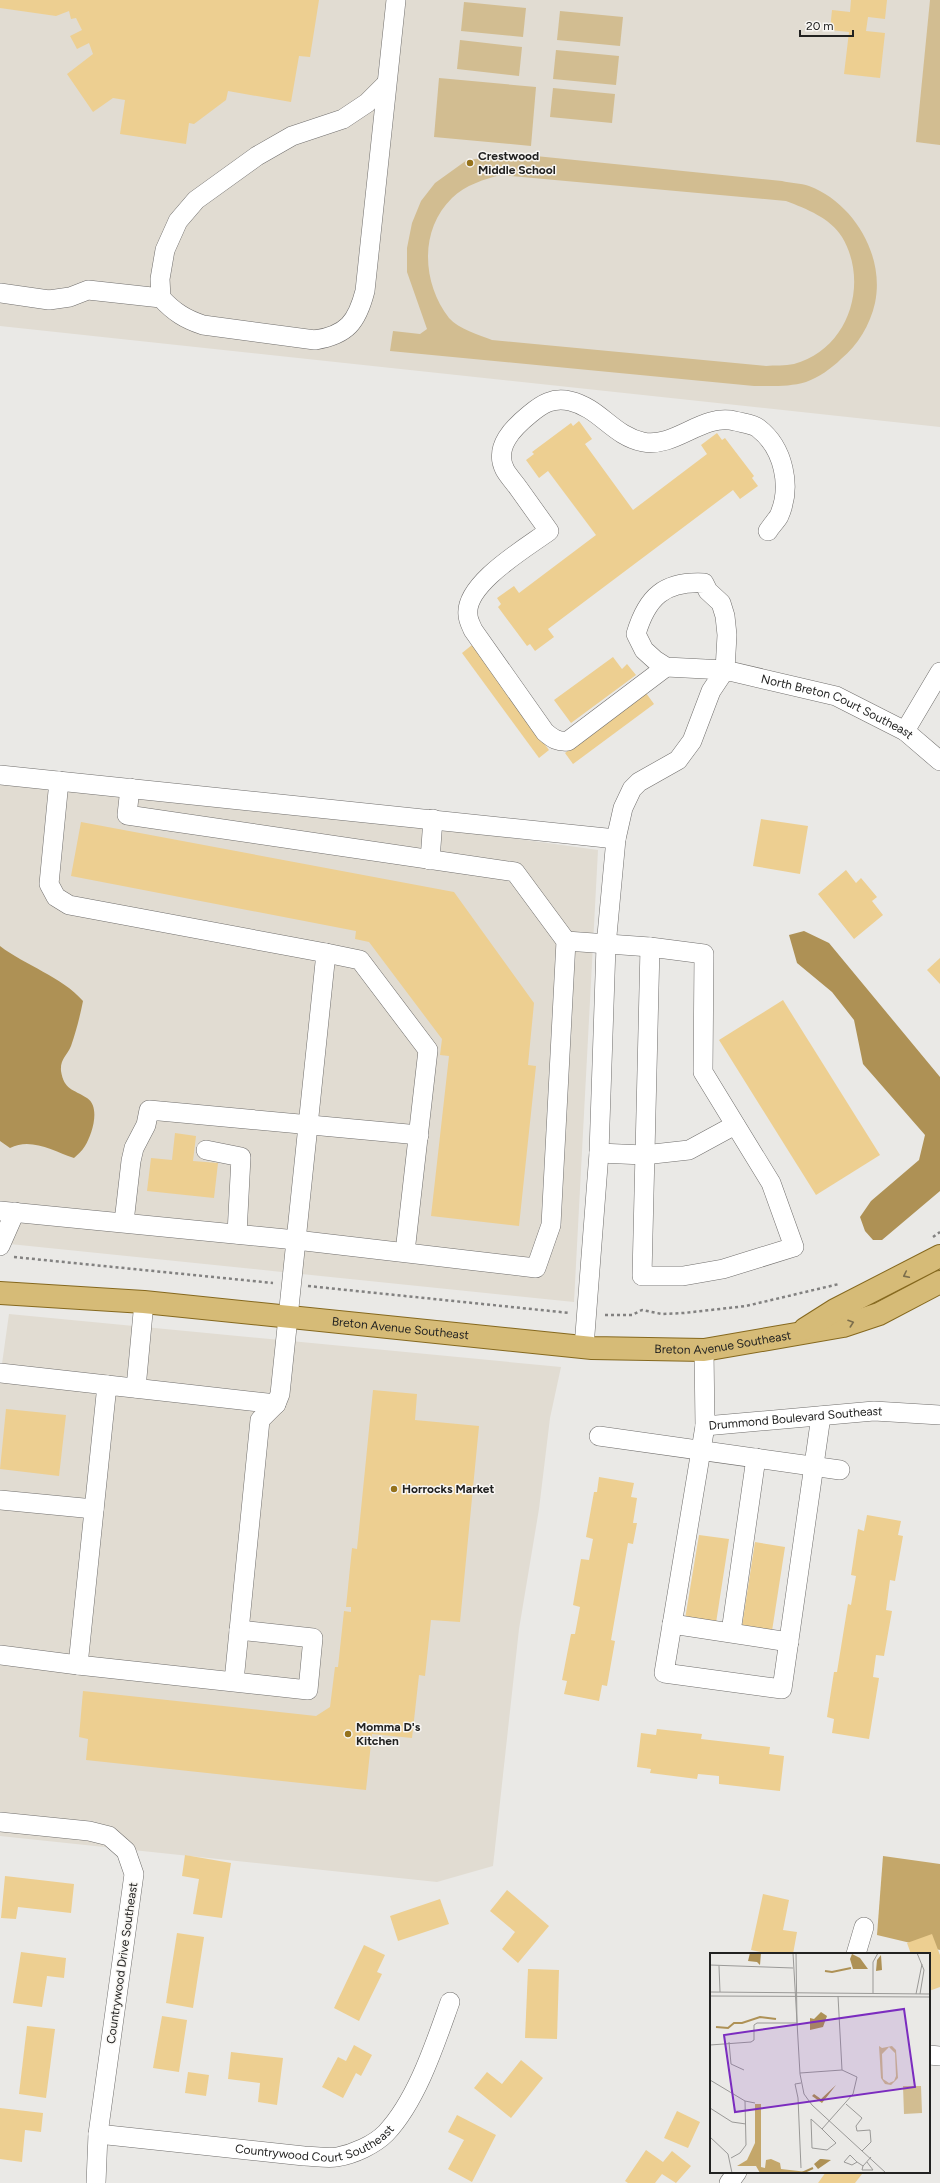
<svg xmlns="http://www.w3.org/2000/svg" width="940" height="2183" font-family="Figtree,sans-serif">
  <rect width="100%" height="100%" fill="#eae9e6"/>
  <!-- built -->
  <g fill="#e1dcd2">
    <polygon points="0,0 940,0 940,427 0,326"/>
    <polygon points="0,767 598,850 574,1302 0,1243"/>
    <polygon points="9,1314 561,1367 550,1418 539,1509 519,1629 493,1866 437,1882 0,1836 0,1378"/>
  </g>
  <!-- green -->
  <g fill="#d2bd91" fill-rule="evenodd">
    <polygon points="930,0 940,0 940,145 916,142"/>
    <polygon points="464,2 526,8 523,37 461,31"/>
    <polygon points="560,11 623,17 620,46 557,40"/>
    <polygon points="460,40 522,47 519,76 457,69"/>
    <polygon points="556,50 619,56 616,85 553,79"/>
    <polygon points="439,78 536,87 531,146 434,137"/>
    <polygon points="553,88 615,94 612,123 550,117"/>
    <path d="M516 154 782 181C790 183 801 183 809 186 854 203 885 256 875 303 870 325 858 345 841 359 831 369 819 377 806 382 789 387 772 386 754 386L390 351 393 331 420 334 427 329 407 272V248L412 223 421 201 435 183 467 160ZM501 175 786 201C807 209 830 218 842 237 870 284 848 350 794 364 785 366 775 365 766 366L492 340C479 335 459 329 449 318 422 283 419 230 452 198 465 185 485 179 501 175Z"/>
  </g>
  <!-- forest -->
  <polygon fill="#c4a76a" points="883,1856 940,1864 940,1950 877,1935"/>
  <!-- water -->
  <g fill="#ae9155">
    <polygon points="804,931 829,943 940,1077 940,1191 882,1240 873,1240 865,1231 860,1217 871,1201 919,1160 925,1135 863,1064 854,1020 832,992 797,963 789,935"/>
    <path d="M0 946C26 966 61 976 83 1001 80 1016 76 1032 71 1046 67 1056 60 1059 61 1071 64 1090 73 1089 87 1098 101 1107 92 1135 85 1146 82 1151 78 1154 74 1158 53 1151 31 1137 10 1148L0 1141Z"/>
  </g>
  <!-- building -->
  <g fill="#edcf91">
    <polygon points="0,0 319,0 310,57 299,56 291,102 228,91 226,100 194,124 189,123 186,144 120,134 125,100 113,98 93,112 67,74 93,54 89,43 77,49 70,36 82,30 76,18 71,19 69,11 56,16 0,8"/>
    <polygon points="851,0 887,0 885,19 868,17 866,31 885,33 880,78 844,74 849,32 830,30 832,10 850,12"/>
    <polygon points="579,421 592,439 585,444 633,510 707,454 701,445 717,433 722,440 725,438 754,476 752,478 758,486 740,499 733,490 548,629 554,637 535,651 530,644 527,646 498,607 501,604 497,598 514,586 519,593 596,535 548,471 539,478 526,460 534,454 532,452 571,423 573,426"/>
    <polygon points="472,645 549,750 539,758 462,653"/>
    <polygon points="613,657 622,669 627,664 636,675 571,723 554,700"/>
    <polygon points="646,693 654,704 573,764 565,753"/>
    <polygon points="761,819 808,826 800,874 753,866"/>
    <polygon points="81,822 454,892 534,1003 528,1065 536,1066 519,1226 431,1216 449,1056 440,1055 442,1039 369,942 355,939 356,931 71,876"/>
    <polygon points="846,870 856,883 861,878 877,897 872,901 883,915 854,939 818,894"/>
    <polygon points="940,958 940,984 927,970"/>
    <polygon points="783,1000 880,1155 816,1195 719,1040"/>
    <polygon points="175,1133 196,1136 193,1161 218,1163 214,1198 147,1191 151,1158 172,1160"/>
    <polygon points="373,1390 417,1394 415,1420 479,1426 460,1622 431,1620 425,1676 419,1675 412,1738 372,1734 366,1790 86,1760 88,1739 79,1737 83,1691 316,1716 330,1707 335,1667 338,1667 344,1611 351,1612 351,1607 346,1607 352,1548 357,1549"/>
    <polygon points="6,1409 66,1415 59,1476 0,1469"/>
    <polygon points="599,1477 634,1483 631,1497 637,1498 633,1523 637,1523 633,1544 628,1543 611,1640 615,1641 607,1686 602,1685 599,1701 564,1694 567,1681 562,1680 571,1634 575,1634 580,1607 573,1605 581,1559 589,1560 593,1539 586,1537 594,1492 597,1492"/>
    <polygon points="867,1515 901,1521 898,1535 903,1536 895,1581 890,1580 886,1610 892,1611 884,1656 876,1655 873,1677 879,1678 869,1739 832,1733 834,1719 827,1717 834,1672 837,1672 848,1604 851,1605 856,1576 851,1575 858,1529 864,1531"/>
    <polygon points="699,1535 729,1539 716,1623 685,1619"/>
    <polygon points="755,1542 785,1547 772,1631 742,1626"/>
    <polygon points="657,1729 702,1734 701,1739 770,1747 769,1754 784,1756 780,1791 719,1784 719,1776 698,1774 697,1779 650,1773 651,1769 637,1767 641,1733 656,1735"/>
    <polygon points="185,1855 231,1863 222,1918 193,1914 199,1879 182,1876"/>
    <polygon points="5,1876 74,1884 71,1913 18,1907 16,1919 1,1918"/>
    <polygon points="507,1890 549,1926 518,1963 502,1949 515,1932 490,1911"/>
    <polygon points="763,1894 789,1900 783,1930 797,1932 793,1954 770,1954 751,1950"/>
    <polygon points="440,1899 449,1924 398,1941 390,1916"/>
    <polygon points="177,1933 204,1937 193,2008 166,2003"/>
    <polygon points="932,1934 940,1955 940,1987 929,1991 929,1954 911,1954 907,1943"/>
    <polygon points="364,1945 385,1955 377,1972 382,1974 359,2021 334,2008"/>
    <polygon points="21,1952 66,1958 64,1978 47,1976 42,2007 13,2003"/>
    <polygon points="528,1969 559,1970 557,2039 525,2038"/>
    <polygon points="162,2016 187,2020 179,2072 153,2068"/>
    <polygon points="27,2026 55,2029 46,2098 19,2094"/>
    <polygon points="354,2045 372,2055 361,2076 356,2073 343,2098 322,2087 338,2057 346,2061"/>
    <polygon points="231,2052 283,2058 277,2105 258,2102 260,2083 228,2079"/>
    <polygon points="521,2060 543,2078 511,2118 474,2088 487,2072 502,2084"/>
    <polygon points="188,2072 209,2075 206,2096 185,2093"/>
    <polygon points="0,2108 43,2113 41,2132 25,2130 22,2162 0,2159"/>
    <polygon points="677,2111 700,2122 688,2148 664,2138"/>
    <polygon points="457,2115 496,2135 472,2182 448,2169 464,2140 448,2132"/>
    <polygon points="646,2150 663,2162 672,2151 691,2166 676,2183 662,2174 655,2183 628,2183 625,2181"/>
    <polygon points="826,2172 859,2172 862,2174 855,2183 818,2183"/>
  </g>
  <g fill="none" stroke-linecap="round" stroke-linejoin="round">
    <!-- minor casing -->
    <g stroke="#706e6c" stroke-width="20">
      <g id="minor">
        <path d="M0 293 49 300 70 297 88 290 161 298C174 312 185 319 203 325L315 340C347 335 357 322 365 291L396 0"/>
        <polyline points="161,298 160,279 165,250 178,221 196,200 257,156 292,136 343,119 367,103 386,84"/>
        <path d="M666 667 568 741C558 742 553 739 545 732L473 630C471 625 468 620 468 615 464 584 526 548 549 531 539 517 529 503 519 489 515 483 509 477 505 470 493 447 514 427 530 414 542 404 553 397 570 401 600 408 613 436 643 442 676 448 702 413 735 421 742 423 753 424 758 428 784 448 792 487 779 516 776 521 771 526 768 531"/>
        <polyline points="905,731 940,672"/>
        <polyline points="0,775 616,839"/>
        <polyline points="59,781 49,884 56,897 69,905 326,953 280,1394 276,1404 260,1420 234,1681"/>
        <polyline points="430,860 433,819"/>
        <polyline points="566,941 650,947"/>
        <polygon points="650,947 704,954 703,1072 771,1183 794,1247 723,1269 683,1276 642,1276"/>
        <polyline points="326,953 360,960 428,1050 405,1252"/>
        <polyline points="206,1150 241,1157 237,1234"/>
        <polyline points="599,1153 644,1155 689,1150 735,1125"/>
        <polyline points="0,1211 296,1240 536,1268 551,1225 566,941 515,872 127,815 130,788"/>
        <polyline points="124,1222 131,1161 134,1148 146,1125 149,1110 419,1135"/>
        <polyline points="0,1246 15,1212"/>
        <path id="s1" d="M584 1347 599 1153 606 946 616 839 623 808 632 789 639 782 678 760 692 741 711 691 725 670 727 635 725 616 721 603 708 591 704 583C664 581 647 597 636 634L644 650 655 660 666 667 725 670 836 696 905 731 940 761"/>
        <path id="s2" d="M704 1350 705 1426 874 1411 940 1415"/>
        <polyline points="0,1373 107,1385"/>
        <polyline points="136,1388 144,1302"/>
        <polyline points="705,1426 664,1673 782,1689 821,1416"/>
        <polyline points="599,1436 840,1470"/>
        <polyline points="0,1500 94,1509"/>
        <polyline points="672,1624 789,1642"/>
        <polyline points="239,1630 313,1638 308,1690 78,1665 107,1385 276,1404"/>
        <polyline points="731,1632 756,1458"/>
        <polyline points="0,1655 78,1665"/>
        <polyline points="0,1822 89,1831 109,1836 126,1851 134,1874 98,2134 96,2183"/>
        <polyline points="856,1954 864,1927"/>
        <polyline points="929,2055 940,2056"/>
        <path id="s3" d="M98 2134 304 2156C314 2156 327 2159 337 2157 354 2154 374 2145 386 2133 417 2100 435 2044 450 2002"/>
        <polyline points="729,2183 737,2172"/>
      </g>
    </g>
    <!-- major casing -->
    <g stroke="#85681e" stroke-width="24">
      <g id="major">
        <path id="s4" d="M0 1293 144 1302 592 1348 704 1350 843 1326 879 1314 940 1282"/>
        <polyline points="805,1329 835,1310 940,1256"/>
      </g>
    </g>
    <!-- path -->
    <g stroke="#828180" stroke-width="2.5" stroke-dasharray="3 3" stroke-linecap="butt">
      <polyline points="933,1237 940,1232"/>
      <polyline points="14,1257 273,1283"/>
      <polyline points="308,1286 570,1313"/>
      <polyline points="605,1315 632,1315 642,1310 662,1314 684,1313 746,1306 839,1284"/>
    </g>
    <!-- minor -->
    <use href="#minor" stroke="#fff" stroke-width="19"/>
    <!-- major -->
    <use href="#major" stroke="#d6bb77" stroke-width="22"/>
  </g>
  <!-- one-way arrows -->
  <defs><path id="oneway-chevron" d="M-2-3.5L2.5 0L-2 3.5" fill="none" stroke-width="1.6" stroke-linecap="round" stroke-linejoin="round"/></defs>
  <g stroke="#7c6e4c">
    <use href="#oneway-chevron" transform="translate(906 1275) rotate(154)"/>
    <use href="#oneway-chevron" transform="translate(851 1323) rotate(-19)"/>
  </g>
  <!-- markers -->
  <g fill="#95721b" stroke="#f8f6f3" stroke-width="1.5">
    <circle cx="470" cy="163" r="4"/>
    <circle cx="394" cy="1489" r="4"/>
    <circle cx="348" cy="1734" r="4"/>
  </g>
  <g text-anchor="middle" dominant-baseline="central" stroke-width="3" stroke-linejoin="round" paint-order="stroke">
    <!-- poi labels -->
    <g font-size="12" font-weight="bold" fill="#222221" stroke="#f8f6f3" text-anchor="start">
      <text x="478" y="156">Crestwood<tspan x="478" dy="14">Middle School</tspan></text>
      <text x="402" y="1489">Horrocks Market</text>
      <text x="356" y="1727">Momma D's<tspan x="356" dy="14">Kitchen</tspan></text>
    </g>
    <!-- street labels -->
    <g font-size="12" fill="#222221" stroke="#f8f6f3">
      <text stroke="none"><textPath href="#s1" startOffset="1131">North Breton Court Southeast</textPath></text>
      <text stroke="none"><textPath href="#s4" startOffset="402">Breton Avenue Southeast</textPath></text>
      <text stroke="none"><textPath href="#s4" startOffset="726">Breton Avenue Southeast</textPath></text>
      <text stroke="none"><textPath href="#s2" startOffset="167">Drummond Boulevard Southeast</textPath></text>
      <text transform="translate(122 1963) rotate(-82)">Countrywood Drive Southeast</text>
      <text stroke="none"><textPath href="#s3" startOffset="221">Countrywood Court Southeast</textPath></text>
    </g>
  </g>
  <!-- overview -->
  <g transform="translate(710 1953)">
    <rect width="220" height="220" fill="#eae9e6"/>
    <path d="M169 93 172 95 182 93 186 97 188 125 181 132 175 131 171 125ZM179 94 185 100 186 123 184 128 179 130 173 126 172 101ZM193 133H211L212 160 194 161Z" fill="#d2bd91" fill-rule="evenodd"/>
    <path d="M45 151H51V214L55 215 56 207 61 206 70 210 71 216 106 220H50L46 213H27L37 207 45 190Z" fill="#c4a76a"/>
    <path d="M40 0H51L50 12 47 9 38 8ZM142 1 150 5 158 16H143L140 6ZM171 2 172 17 166 18 167 7ZM111 59 117 63 113 74 100 77V65L104 66ZM126 132 112 150 102 143 104 141 111 146ZM110 206H112L121 207 108 216 104 211Z" fill="#ae9155"/>
    <path fill="none" stroke="#ae9155" stroke-width="2" d="M115 18 122 19 141 15M6 74 18 75 24 70H32L50 64 66 66M92 220 103 215"/>
    <path fill="none" stroke="#9a9997" stroke-width="1" d="M83 0 90 121 94 141 102 152 176 220M86 0 87 70M207 0 214 17 210 41M0 12 83 15M9 13 10 39M0 39 220 41M163 40V9L168 0M206 41 212 11M0 43 220 44M128 43 132 117M19 89 21 111 34 117M0 92 41 89 44 87V72L47 70H87M90 120 132 117 147 124 143 141 112 176M0 127 35 148 45 150M91 130 85 131 88 145 91 215M136 151 152 165 146 173 147 178 160 177 161 189 152 198M0 155 22 169 36 171M101 166 112 176 126 190 117 197 102 195ZM0 184 18 201 22 220M21 205 30 200 36 192 35 148M147 209 142 212 134 209 140 202 147 209 153 213M157 209 163 217H152L153 213 161 204"/>
    <path fill="#7b2cbf" fill-opacity="0.15" stroke="#7b2cbf" stroke-width="2" d="M194 56 205 134 25 159 14 82Z"/>
    <rect width="220" height="220" fill="none" stroke="#222221" stroke-width="2"/>
  </g>
  <!-- scale -->
  <path d="M800 30v6h53v-6" fill="none" stroke="#222221" stroke-width="2"/>
  <text x="806" y="30" font-size="12" fill="#222221" stroke="#f8f6f3" stroke-width="3" paint-order="stroke">20 m</text>
</svg>
